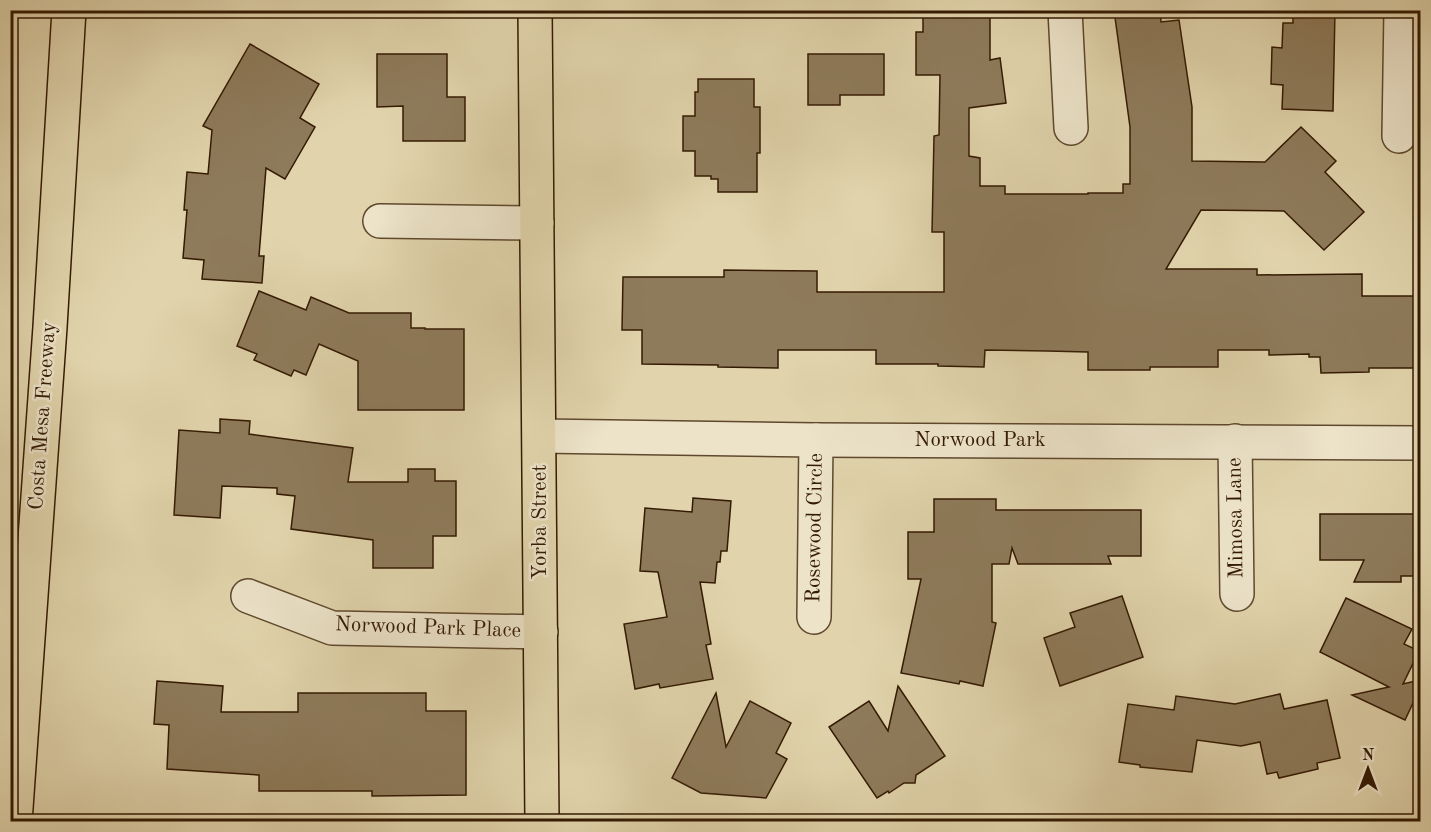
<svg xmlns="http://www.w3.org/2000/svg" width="1431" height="832" font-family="'Old Standard TT',serif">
  <rect width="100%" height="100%" fill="#e1d4ac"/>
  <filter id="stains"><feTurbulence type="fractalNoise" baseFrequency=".00333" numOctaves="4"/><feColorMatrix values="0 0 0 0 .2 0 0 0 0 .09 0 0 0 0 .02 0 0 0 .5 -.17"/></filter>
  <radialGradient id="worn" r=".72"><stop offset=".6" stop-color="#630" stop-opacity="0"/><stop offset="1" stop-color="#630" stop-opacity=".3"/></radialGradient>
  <!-- building -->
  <g fill="#8e7b5b" stroke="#341a03" stroke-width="1.5">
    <polygon points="938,10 990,10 990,60 1000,58 1006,103 969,108 969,156 980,158 980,186 1005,186 1005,194 1088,194 1088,193 1123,193 1123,184 1130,184 1130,127 1114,10 1160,10 1161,22 1179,20 1192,107 1192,161 1265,162 1301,127 1336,161 1325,172 1364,212 1324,250 1284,211 1201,210 1166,269 1257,269 1257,275 1362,274 1362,296 1420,296 1420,368 1369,368 1369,372 1321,373 1320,357 1309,357 1309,354 1269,355 1269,350 1218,350 1218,367 1150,367 1150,370 1088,370 1088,352 1047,351 985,350 984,367 938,366 938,364 876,364 876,350 778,350 778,368 718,367 718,365 642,364 642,330 622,330 623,277 724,277 724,270 817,271 817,292 944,292 944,232 932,232 934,136 939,135 940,75 916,75 916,32 923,32 923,13 938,13"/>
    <polygon points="1293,10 1335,10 1333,111 1282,109 1283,85 1271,84 1272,47 1282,48 1283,23 1293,23"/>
    <polygon points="250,44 319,84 300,118 315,127 285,179 266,168 259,256 264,256 262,283 202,279 204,260 183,258 187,210 184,210 187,172 208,174 212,130 203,126"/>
    <polygon points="377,54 447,54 447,97 465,97 465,141 403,141 403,106 377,107"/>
    <polygon points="808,54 884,54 884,95 840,95 840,105 808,105"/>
    <polygon points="698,79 754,79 754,107 760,107 760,153 757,153 757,192 718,192 718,179 711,179 711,176 695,176 695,151 683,151 683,116 695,116 695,92 698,92"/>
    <polygon points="259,291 306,310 311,297 349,313 411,313 411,328 425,328 425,329 464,329 464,410 358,410 358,361 319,344 306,375 294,370 291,376 254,360 257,354 237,346"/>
    <polygon points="220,419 250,421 249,434 353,448 348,482 408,482 408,469 435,469 435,481 456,481 456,536 433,536 433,568 373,568 373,540 291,529 295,496 277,494 277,488 222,486 220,518 174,515 179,430 220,433"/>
    <polygon points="693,498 731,501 727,551 721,551 720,562 717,562 715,583 700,582 711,644 706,645 713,679 660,688 659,684 635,689 624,624 667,617 658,572 640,571 645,508 692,512"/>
    <polygon points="934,499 996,499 996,510 1141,510 1141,556 1108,556 1111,564 1018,564 1012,548 1009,564 992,564 992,622 996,623 983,686 960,681 959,684 901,673 921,579 908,579 908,532 934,532"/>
    <polygon points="1320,514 1420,514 1420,576 1401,576 1401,582 1354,582 1364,560 1320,560"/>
    <polygon points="1122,596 1143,657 1060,686 1044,638 1075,627 1070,613"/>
    <polygon points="1346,598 1412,629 1404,644 1419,651 1403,684 1420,680 1420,688 1405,720 1352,695 1389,687 1320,652"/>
    <polygon points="157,681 223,686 221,712 298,712 298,693 426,693 426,711 466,711 466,795 372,796 372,791 259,791 259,775 167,769 169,725 154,724"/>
    <polygon points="898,686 945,756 916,775 915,783 904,783 889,793 888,791 877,798 829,727 869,701 888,731"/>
    <polygon points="716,693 726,747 750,701 791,723 776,753 787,759 766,798 701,793 672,778"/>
    <polygon points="1280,694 1284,709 1327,700 1340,758 1317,763 1318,769 1279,778 1277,772 1267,774 1260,742 1241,746 1197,740 1192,772 1140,767 1140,765 1119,762 1128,704 1174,710 1176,696 1235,704"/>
  </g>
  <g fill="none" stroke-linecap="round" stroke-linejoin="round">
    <!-- minor casing -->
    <g stroke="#5f482d" stroke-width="36">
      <g id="minor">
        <polyline points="1065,10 1071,128"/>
        <polyline points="1399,136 1401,10"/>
        <polyline points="380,221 537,223"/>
        <polyline points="540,436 816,440 1420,443"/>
        <polyline points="1235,441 1237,594"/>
        <polyline points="248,596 332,628 541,632"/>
        <polyline points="814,617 816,440"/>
      </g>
    </g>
    <!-- major casing -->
    <g stroke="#341a03" stroke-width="36">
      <polyline id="major" points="535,10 542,822"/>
    </g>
    <!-- highway casing -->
    <g stroke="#341a03" stroke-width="36">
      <polyline id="highway" points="15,822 50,327 69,10"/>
    </g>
    <!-- minor -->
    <use href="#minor" stroke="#ece3c9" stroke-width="33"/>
    <!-- major -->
    <use href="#major" stroke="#e1d4ac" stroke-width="33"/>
    <!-- highway -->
    <use href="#highway" stroke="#e1d4ac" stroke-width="33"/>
  </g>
  <g text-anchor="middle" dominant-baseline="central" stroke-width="5" stroke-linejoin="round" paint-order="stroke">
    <!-- street labels -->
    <g font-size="21" fill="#341a03" stroke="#ece3c9">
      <text transform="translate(43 416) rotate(-86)">Costa Mesa Freeway</text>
      <text x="980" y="440">Norwood Park</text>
      <text transform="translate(1236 518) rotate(-91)">Mimosa Lane</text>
      <text transform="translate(540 522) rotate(-90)">Yorba Street</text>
      <text transform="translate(815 528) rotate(-89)">Rosewood Circle</text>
      <text transform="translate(428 628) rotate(2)">Norwood Park Place</text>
    </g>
  </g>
  <!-- margin -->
  <rect width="1431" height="832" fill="none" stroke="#e1d4ac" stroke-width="36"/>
  <rect x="12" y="12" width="1407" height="808" fill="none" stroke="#341a03" stroke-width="3"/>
  <rect x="18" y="18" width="1395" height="796" fill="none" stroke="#341a03" stroke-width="1.5"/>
  <!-- north arrow -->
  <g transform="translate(1368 769)" stroke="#ece3c9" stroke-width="4.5" paint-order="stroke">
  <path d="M0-4.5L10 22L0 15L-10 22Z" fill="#341a03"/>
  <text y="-9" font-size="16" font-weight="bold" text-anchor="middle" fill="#341a03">N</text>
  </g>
  <rect width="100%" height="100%" filter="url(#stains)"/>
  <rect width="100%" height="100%" fill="url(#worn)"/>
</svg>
